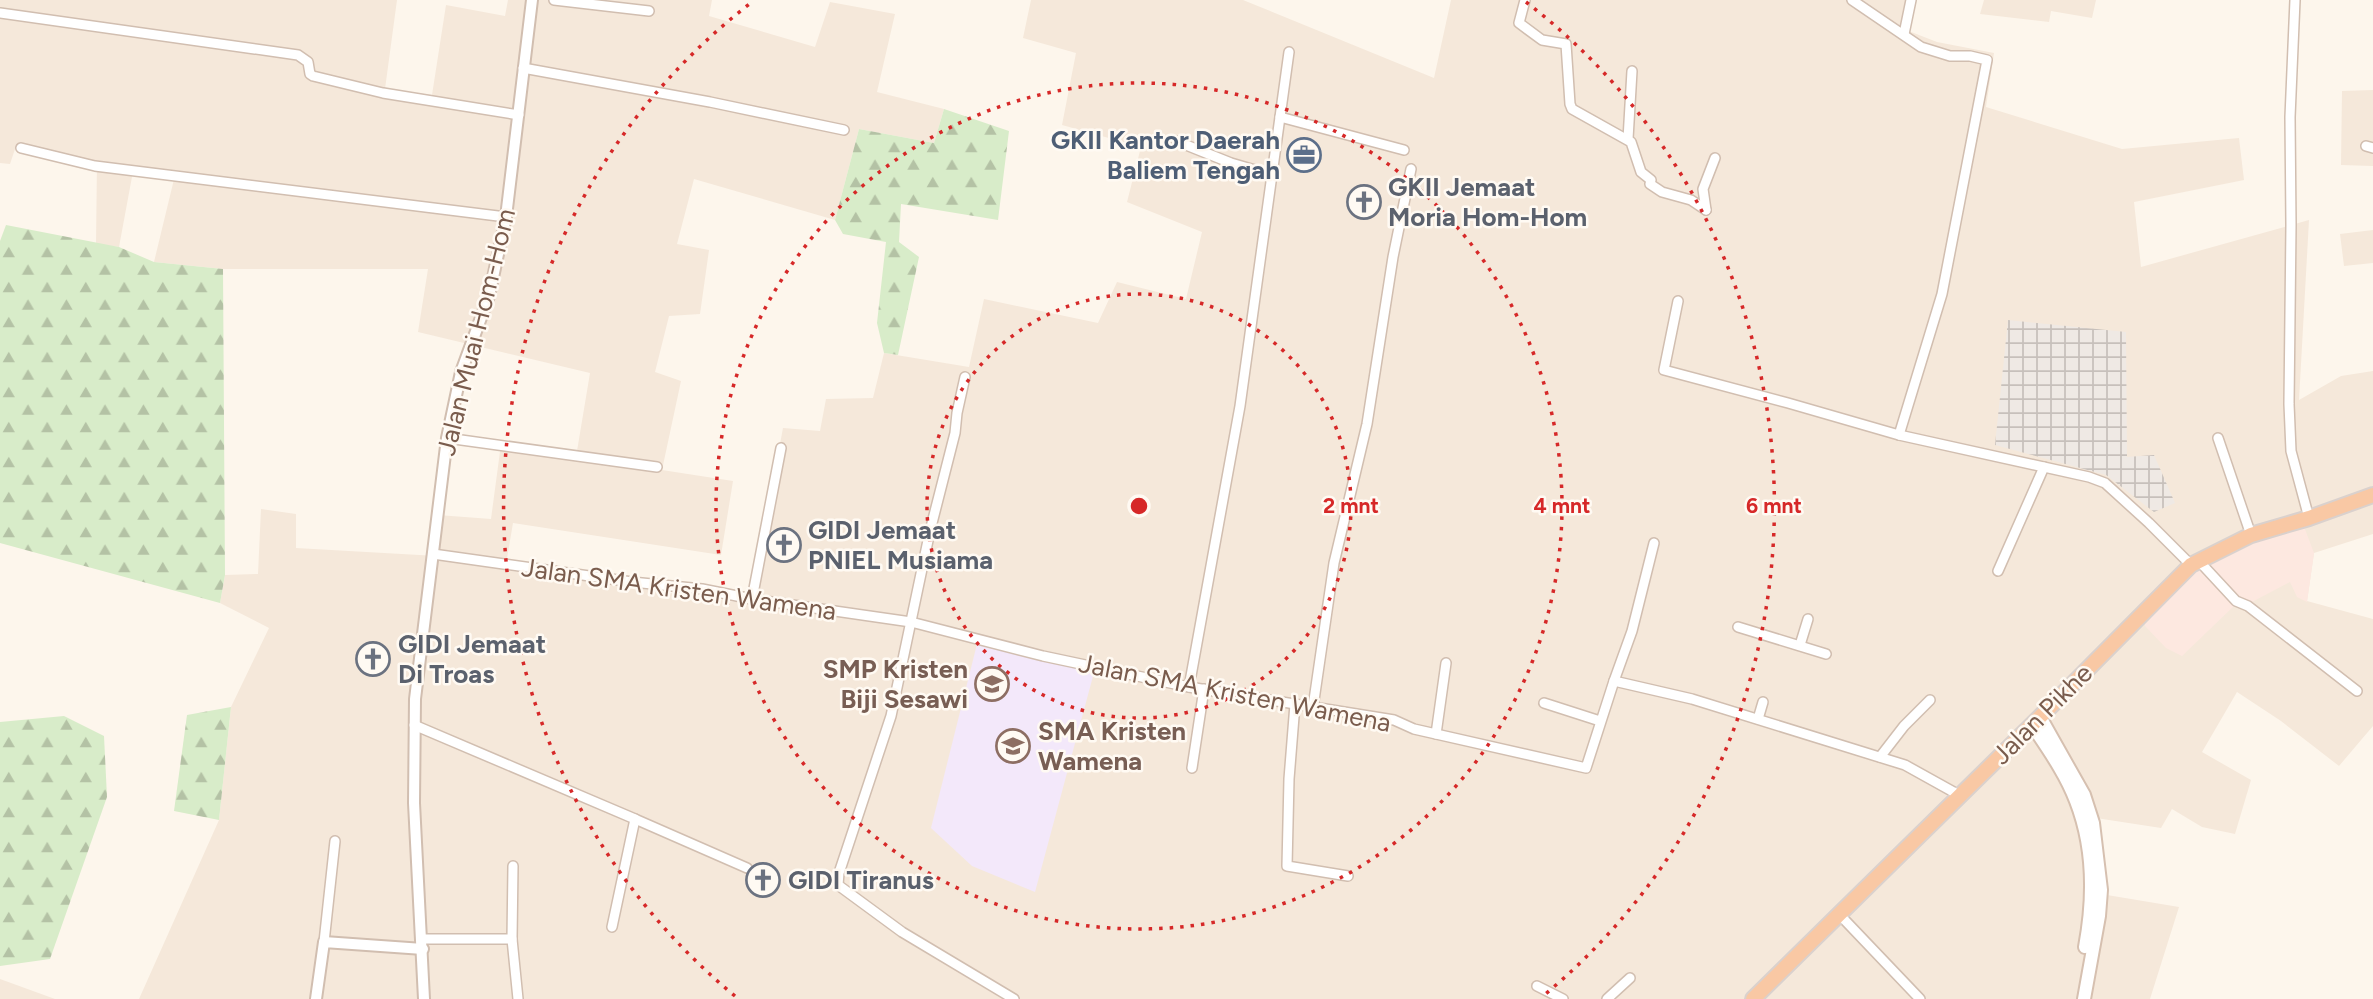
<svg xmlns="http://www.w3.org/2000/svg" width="2373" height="999" font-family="Figtree,sans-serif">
  <defs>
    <pattern id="industrial-grid" width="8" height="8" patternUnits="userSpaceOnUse" patternTransform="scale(1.75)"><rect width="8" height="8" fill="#efe9e4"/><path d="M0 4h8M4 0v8" fill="none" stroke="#c7c0bb"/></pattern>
    <pattern id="forest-firs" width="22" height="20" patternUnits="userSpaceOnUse" patternTransform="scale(1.75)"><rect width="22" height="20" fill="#d8ecc9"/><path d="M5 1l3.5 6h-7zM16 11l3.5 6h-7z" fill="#b4c2a5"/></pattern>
  </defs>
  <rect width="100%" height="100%" fill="#fdf6ec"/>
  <!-- residential -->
  <g fill="#f5e8da">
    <polygon points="0,0 397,0 385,89 432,95 446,5 505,16 508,0 712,0 709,16 815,47 830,2 895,14 877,92 944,109 934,143 859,129 835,220 694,179 677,244 709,250 700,314 669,316 655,372 681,381 662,470 733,481 721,555 513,523 505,570 750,604 783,428 820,431 826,399 873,398 884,353 969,367 984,299 1098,323 1117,282 1186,299 1202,232 1127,202 1141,147 1062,125 1076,53 1023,38 1031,0 1243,0 1434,78 1451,0 1909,0 1901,28 1937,42 1994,53 1986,107 2122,149 2239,138 2244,180 2134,202 2141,267 2309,220 2299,400 2341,376 2373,371 2373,534 2314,553 2307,601 2373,619 2373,726 2339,766 2281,721 2237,692 2202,752 2251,780 2235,834 2202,827 2172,809 2161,828 2083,816 2095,893 2179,907 2150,999 139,999 219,820 231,707 269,628 220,603 225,575 258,574 261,509 296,514 296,548 437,556 438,515 491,519 501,444 577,451 590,373 418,332 428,269 223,269 154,262 176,171 134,166 119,247 96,244 97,162 16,146 10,164 0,163"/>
    <polygon points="1984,0 2096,0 2092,18 2051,11 2049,22 1980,14"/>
    <polygon points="2373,90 2373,166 2341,165 2342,91"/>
    <polygon points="2373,230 2373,263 2344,266 2340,234"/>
    <polygon points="0,979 55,999 0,999"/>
  </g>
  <!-- commercial -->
  <polygon fill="#fde8e0" points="2303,524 2314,553 2307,602 2297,597 2290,582 2250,603 2235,605 2182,656 2166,648 2145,626 2145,619 2191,573 2250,542"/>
  <!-- industrial -->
  <polygon fill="url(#industrial-grid)" points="2008,320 2126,332 2127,457 2154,455 2175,503 2154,512 2106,475 1995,445"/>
  <!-- education -->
  <polygon fill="#f3e8fa" points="978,640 1096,665 1035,892 972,866 931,828"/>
  <!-- forest -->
  <g fill="url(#forest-firs)">
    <polygon points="944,109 1009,131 998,220 901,204 899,242 919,257 898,355 884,353 877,323 886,242 843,234 835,220 859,129 934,143"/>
    <polygon points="6,225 119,247 154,262 223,269 225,575 220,603 0,543 0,241"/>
    <polygon points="231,707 219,820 174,811 187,715"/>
    <polygon points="64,716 104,736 107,797 50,959 0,966 0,722"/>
  </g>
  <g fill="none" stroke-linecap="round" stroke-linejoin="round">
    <!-- minor casing -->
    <g stroke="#d1beb0" stroke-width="12">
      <g id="minor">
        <polyline points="554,0 649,11"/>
        <polyline points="1525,0 1519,23 1542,40 1566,44 1570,104 1572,109 1631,142 1641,172 1651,180 1650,184 1662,192 1691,200 1706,210"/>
        <polyline points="1852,0 1921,47 1950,56 1970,56 1987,60 1942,294 1899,435"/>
        <polyline points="2295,0 2290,117 2291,225 2289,404 2291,451 2309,518"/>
        <polyline points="0,13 298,55 308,62 310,74 313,76 383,93 519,115"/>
        <polyline points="1904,34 1911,0"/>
        <polyline points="523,68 710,102 844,130"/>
        <polyline points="1280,117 1404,150"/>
        <polyline points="1628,139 1632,71"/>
        <polyline points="1176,141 1231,163 1272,175"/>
        <polyline points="2366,146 2373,148"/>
        <polyline points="21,148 95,166 506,217"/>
        <polyline points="1706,210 1703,189 1715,158"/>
        <polyline points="1678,301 1664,370 1788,403 1899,435 2089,477 2105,483 2149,523 2191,565"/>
        <polyline points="965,377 957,413 955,433 930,531 891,716 839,873 838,885 902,932 1014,999"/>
        <polyline points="447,438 657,467"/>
        <polyline points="2218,438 2251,535"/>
        <polyline points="433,554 632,582 702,589 752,599 911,622 1043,656 1189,687 1394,720 1414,729 1586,768 1614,681 1692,699 1905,765 1959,795"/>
        <polyline points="2198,560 2236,601 2248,606 2357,691"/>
        <polyline points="1998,571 2044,467"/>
        <polyline points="752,599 781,448"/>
        <polyline points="1738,627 1826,654"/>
        <polyline points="1800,645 1808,619"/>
        <polyline points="1614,681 1632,631 1654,543"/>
        <polyline points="1189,687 1240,406 1289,52"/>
        <polyline points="1544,703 1600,721"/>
        <polyline points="1295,704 1289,779 1287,866 1348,876"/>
        <polyline points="1313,707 1334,563 1367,424 1393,257 1411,169"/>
        <polyline points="1758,719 1763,702"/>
        <polyline points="414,725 635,819 612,927"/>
        <polyline points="1436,734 1446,663"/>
        <polyline points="1880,757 1904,726 1930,700"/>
        <polyline points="1192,768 1204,689"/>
        <polyline points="635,819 747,868"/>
        <polyline points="513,866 512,939 518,999"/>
        <polyline points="1838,913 1920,999"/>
        <polyline points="422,939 512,939"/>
        <polyline points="324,942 335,841"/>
        <polyline points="1537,986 1563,999"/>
        <polyline points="1607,999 1630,978"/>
      </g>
    </g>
    <!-- tertiary casing -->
    <g stroke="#d1beb0" stroke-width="14">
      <g id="tertiary">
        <polyline points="316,999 324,942 423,949"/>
        <polyline points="424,999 414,803 415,699 447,438 461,372 489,296 506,217 532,0"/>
      </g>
    </g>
    <!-- secondary casing -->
    <g stroke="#d6c0b0" stroke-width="16">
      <g id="secondary">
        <polyline points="2040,717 2084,795 2093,823 2101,890 2099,916 2084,999"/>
        <path d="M2032 725C2048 749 2066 774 2076 801 2094 847 2094 899 2085 947"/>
      </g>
    </g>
    <!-- trunk casing -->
    <g stroke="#dad1cd" stroke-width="18">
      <polyline id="trunk" points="1753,999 2040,717 2191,565 2251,535 2309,518 2373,495"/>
    </g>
    <!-- minor -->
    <use href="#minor" stroke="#fff" stroke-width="9"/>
    <!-- tertiary -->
    <use href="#tertiary" stroke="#fff" stroke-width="10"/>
    <!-- secondary -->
    <use href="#secondary" stroke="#fff" stroke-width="12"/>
    <!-- trunk -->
    <use href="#trunk" stroke="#f9c8a4" stroke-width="14"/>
  </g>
  <!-- distance rings -->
  <g fill="none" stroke="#d62828" stroke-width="3.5" stroke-dasharray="3.5 7">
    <circle cx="1139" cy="506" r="212"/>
    <circle cx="1139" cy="506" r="423"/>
    <path d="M735 996A635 635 0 0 1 752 2M1526 2A635 635 0 0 1 1543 996"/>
  </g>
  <!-- icons -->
  <defs>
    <g id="office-ring" transform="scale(1.75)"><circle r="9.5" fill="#fffaf3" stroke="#5c6f8a" stroke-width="1.5"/><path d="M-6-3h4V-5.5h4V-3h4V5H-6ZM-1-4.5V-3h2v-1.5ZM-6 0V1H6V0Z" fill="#5c6f8a"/></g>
    <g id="church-ring" transform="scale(1.75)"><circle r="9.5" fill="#fffaf3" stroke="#6b7280" stroke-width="1.5"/><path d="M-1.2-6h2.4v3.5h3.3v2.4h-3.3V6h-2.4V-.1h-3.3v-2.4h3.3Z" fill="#6b7280"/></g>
    <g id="school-ring" transform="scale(1.75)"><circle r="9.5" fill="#fffaf3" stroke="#8d6e63" stroke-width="1.5"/><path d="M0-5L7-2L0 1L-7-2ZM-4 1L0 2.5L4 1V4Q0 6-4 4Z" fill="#8d6e63"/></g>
  </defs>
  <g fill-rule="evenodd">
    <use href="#office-ring" x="1304" y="155"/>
    <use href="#church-ring" x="1364" y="202"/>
    <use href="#church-ring" x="784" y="545"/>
    <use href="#church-ring" x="373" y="659"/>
    <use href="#school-ring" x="992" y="684"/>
    <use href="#school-ring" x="1013" y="746"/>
    <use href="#church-ring" x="763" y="880"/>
  </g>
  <g text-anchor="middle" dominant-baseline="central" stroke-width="5" stroke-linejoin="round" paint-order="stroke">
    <!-- service labels -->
    <g font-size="26" font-weight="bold" fill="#4e5e75" stroke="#fffaf3" text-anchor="end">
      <text x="1280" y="140">GKII Kantor Daerah<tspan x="1280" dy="30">Baliem Tengah</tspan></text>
    </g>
    <!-- worship labels -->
    <g font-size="26" font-weight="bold" fill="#5b616d" stroke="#fffaf3" text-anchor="start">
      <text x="1388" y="187">GKII Jemaat<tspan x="1388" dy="30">Moria Hom-Hom</tspan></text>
      <text x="808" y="530">GIDI Jemaat<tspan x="808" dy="30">PNIEL Musiama</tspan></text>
      <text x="398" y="644">GIDI Jemaat<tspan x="398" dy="30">Di Troas</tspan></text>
      <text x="788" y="880">GIDI Tiranus</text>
    </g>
    <!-- street labels -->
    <g font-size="26" fill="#7a5c4d" stroke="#fffaf3">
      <text transform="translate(476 332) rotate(-76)">Jalan Muai Hom-Hom</text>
      <text transform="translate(679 589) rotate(8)">Jalan SMA Kristen Wamena</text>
      <text transform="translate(1235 693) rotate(11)">Jalan SMA Kristen Wamena</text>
      <text transform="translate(2042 714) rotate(-45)">Jalan Pikhe</text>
    </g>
    <!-- education labels -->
    <g font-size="26" font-weight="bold" fill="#785e54" stroke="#fffaf3" text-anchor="end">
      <text x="968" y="669">SMP Kristen<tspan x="968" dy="30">Biji Sesawi</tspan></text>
      <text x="1038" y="731" text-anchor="start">SMA Kristen<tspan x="1038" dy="30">Wamena</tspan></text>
    </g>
  </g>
  <circle cx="1139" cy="506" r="10" fill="#d62828" stroke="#fffaf3" stroke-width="3.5"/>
  <g font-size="21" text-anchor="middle" font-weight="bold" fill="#d62828" stroke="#fffaf3" stroke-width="5" stroke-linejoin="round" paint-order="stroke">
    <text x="1351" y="513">2 mnt</text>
    <text x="1562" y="513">4 mnt</text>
    <text x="1774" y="513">6 mnt</text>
  </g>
</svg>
